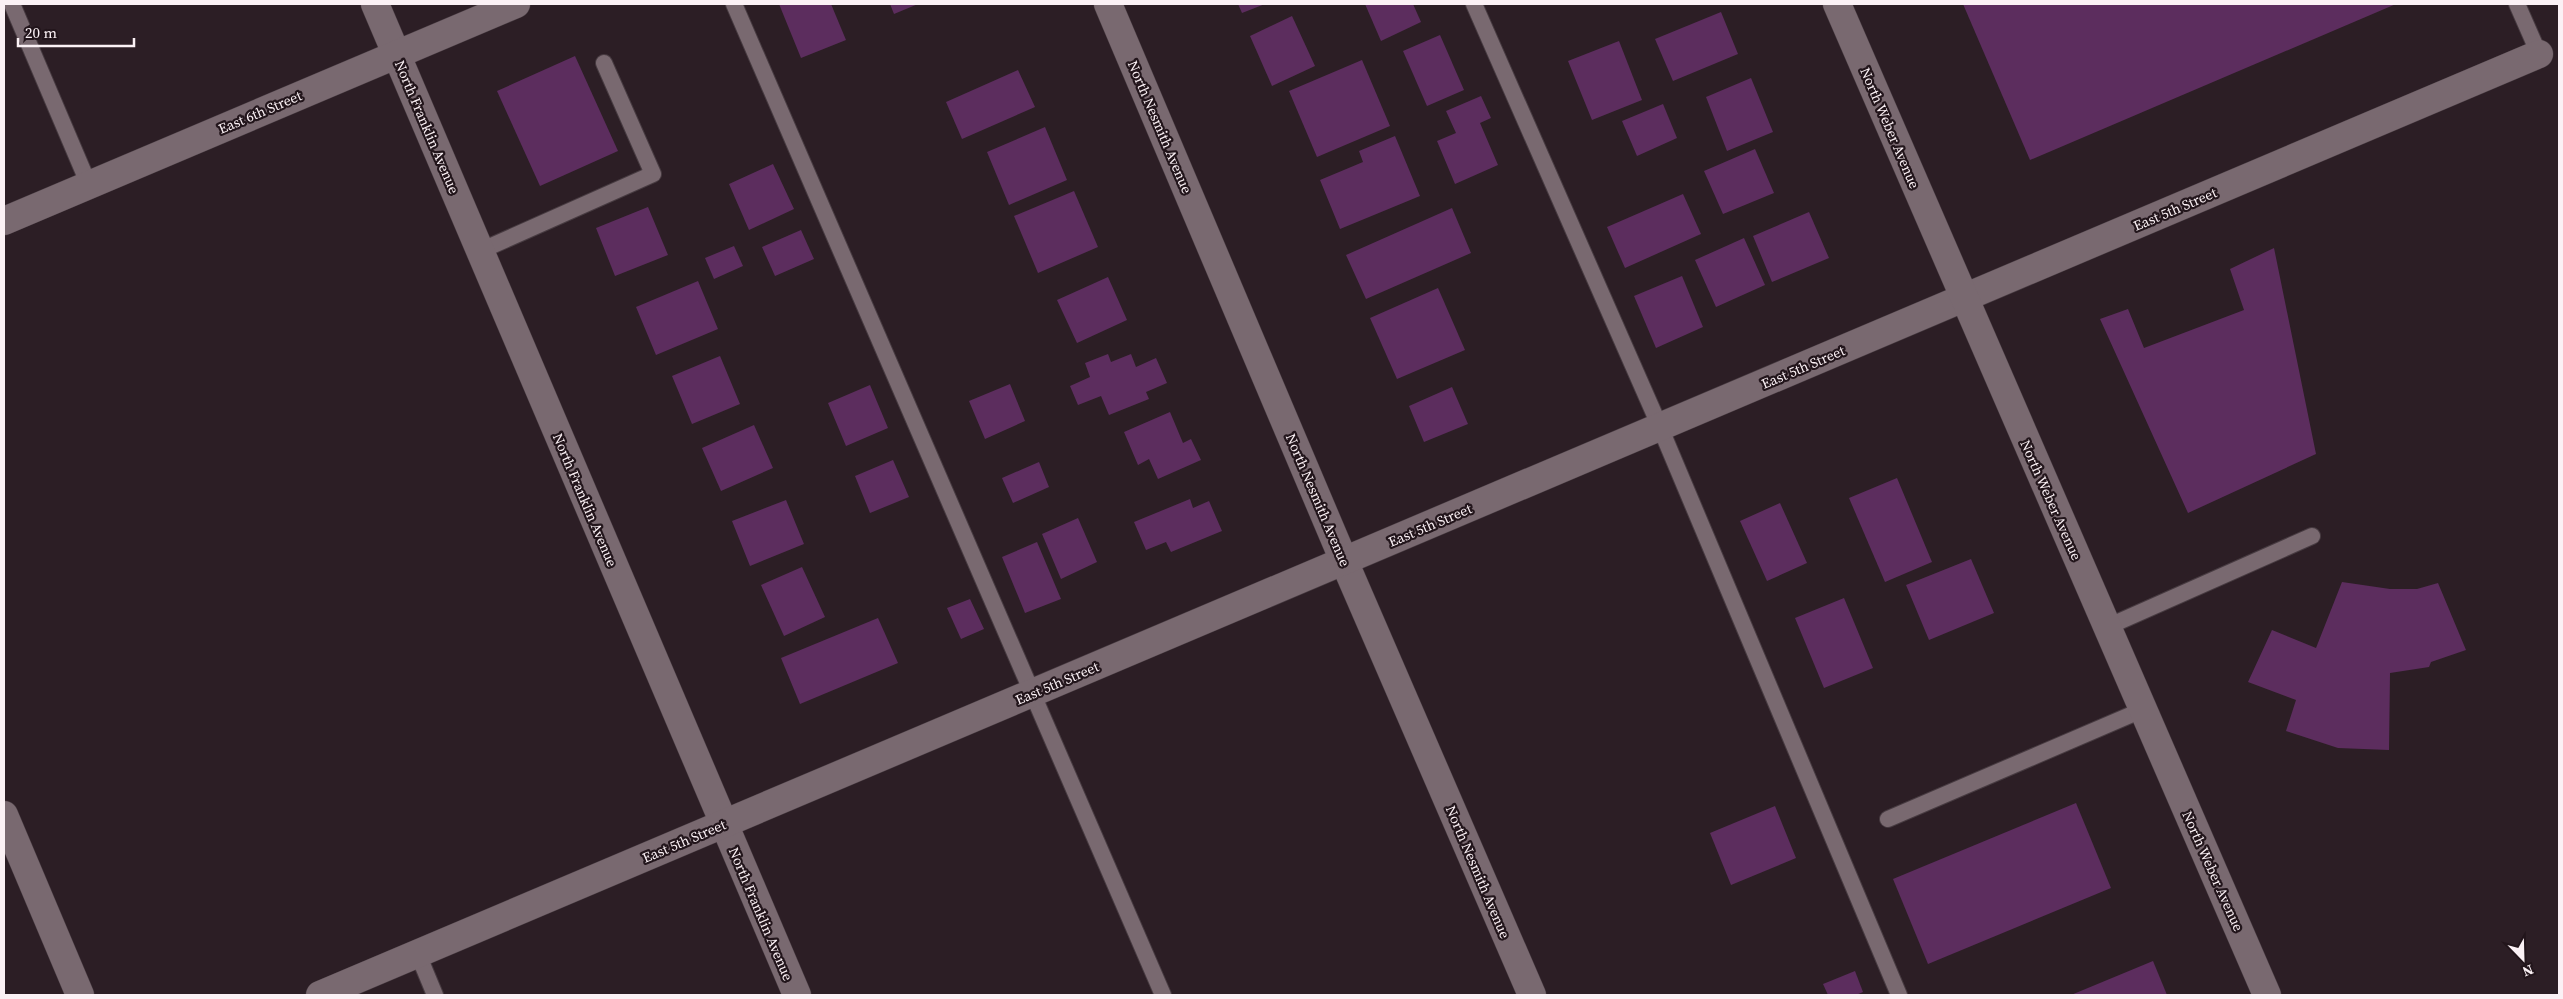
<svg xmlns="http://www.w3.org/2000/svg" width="2563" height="999" font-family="'Source Serif 4',serif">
  <rect width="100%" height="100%" fill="#2c1e25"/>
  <!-- building -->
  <g fill="#5c2d5e">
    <polygon points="779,4 831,4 846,40 801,58"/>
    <polygon points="890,4 918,4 894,14"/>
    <polygon points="1238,4 1265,4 1242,13"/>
    <polygon points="1365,4 1413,4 1421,22 1381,41"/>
    <polygon points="1963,4 2396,4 2030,160"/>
    <polygon points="1721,12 1738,54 1673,81 1655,39"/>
    <polygon points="1292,16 1315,66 1272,86 1250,36"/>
    <polygon points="1440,35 1464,90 1427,106 1403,51"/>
    <polygon points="1619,41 1642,100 1592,120 1568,61"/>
    <polygon points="575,56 618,151 540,186 497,91"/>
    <polygon points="1362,60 1390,126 1317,157 1289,91"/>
    <polygon points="1018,70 1035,107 962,139 946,102"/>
    <polygon points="1751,78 1773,132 1727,151 1706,97"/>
    <polygon points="1481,96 1491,118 1480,123 1498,165 1455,184 1437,141 1456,133 1446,111"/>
    <polygon points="1663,104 1677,138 1637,156 1622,121"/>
    <polygon points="1045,127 1067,180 1009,205 987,152"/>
    <polygon points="1395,136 1420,196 1340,229 1320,180 1363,162 1359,151"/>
    <polygon points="1755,149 1774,193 1723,214 1704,171"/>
    <polygon points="773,164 794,209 749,230 729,184"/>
    <polygon points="1074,191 1098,247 1038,273 1014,216"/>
    <polygon points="1683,194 1701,234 1625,268 1607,227"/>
    <polygon points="648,207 668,255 615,276 596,228"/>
    <polygon points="1452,208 1471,253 1366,299 1346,255"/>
    <polygon points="1809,212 1829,258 1772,282 1753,236"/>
    <polygon points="801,230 814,259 775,276 762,247"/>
    <polygon points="1744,238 1765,285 1716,307 1695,260"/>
    <polygon points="734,246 743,266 714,279 705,258"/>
    <polygon points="2274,248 2316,454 2188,513 2100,319 2128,309 2144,348 2244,310 2230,269"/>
    <polygon points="1682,276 1703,327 1656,348 1634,296"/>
    <polygon points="1108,277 1127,320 1077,343 1057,300"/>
    <polygon points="698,281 718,329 656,355 636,307"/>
    <polygon points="1438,288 1465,350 1397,379 1370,318"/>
    <polygon points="1108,354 1111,362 1131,354 1136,367 1156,358 1167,383 1146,392 1149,399 1109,415 1101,396 1078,405 1070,386 1090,377 1085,363"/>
    <polygon points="720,356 740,404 692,424 672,376"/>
    <polygon points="1010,384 1025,421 985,439 969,401"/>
    <polygon points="870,385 888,428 846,446 828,403"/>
    <polygon points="1452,387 1468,424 1424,442 1409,406"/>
    <polygon points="1170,412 1183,443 1191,439 1201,460 1158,479 1149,459 1138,465 1124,432"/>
    <polygon points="754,425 773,468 721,491 702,448"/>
    <polygon points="893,460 909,497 870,513 855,476"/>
    <polygon points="1039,462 1049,487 1013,503 1002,478"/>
    <polygon points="1897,478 1932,562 1885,582 1849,498"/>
    <polygon points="1190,499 1193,508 1209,501 1222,531 1171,552 1166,542 1146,550 1134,522"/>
    <polygon points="786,500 804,544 750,566 732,521"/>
    <polygon points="1780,503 1807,563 1767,581 1740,521"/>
    <polygon points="1078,518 1097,562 1061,579 1042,534"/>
    <polygon points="1037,542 1061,599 1025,613 1002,557"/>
    <polygon points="1971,559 1994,613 1929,640 1906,585"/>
    <polygon points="802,567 825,617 784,636 761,585"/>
    <polygon points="2342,582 2390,589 2417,589 2438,583 2466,650 2431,662 2429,667 2390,673 2389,750 2338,748 2286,731 2296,700 2248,682 2272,630 2316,648"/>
    <polygon points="1844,598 1873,668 1824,688 1795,618"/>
    <polygon points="970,599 984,629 961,639 947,608"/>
    <polygon points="878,618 898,663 800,704 781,658"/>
    <polygon points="2076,803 2111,888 1928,964 1893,879"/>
    <polygon points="1775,806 1796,858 1731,885 1710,833"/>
    <polygon points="2153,961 2167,995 2071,995"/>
    <polygon points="1855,971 1863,992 1856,995 1828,995 1823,984"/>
  </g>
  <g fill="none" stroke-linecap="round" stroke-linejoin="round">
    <!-- service casing -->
    <g stroke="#473b41" stroke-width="18">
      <g id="service">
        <polyline points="12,4 89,185"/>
        <polyline points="734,4 1163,995"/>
        <polyline points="1474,4 1660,427 1899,995"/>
        <polyline points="2517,4 2539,54"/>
        <polyline points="480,251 653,174 604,63"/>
        <polyline points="2107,627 2312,536"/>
        <polyline points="1888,819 2142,710"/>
        <polyline points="418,954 435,995"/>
      </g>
    </g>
    <!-- minor casing -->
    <g stroke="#473b41" stroke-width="29">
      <g id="minor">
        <polyline points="375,4 797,995"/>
        <polyline points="1108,4 1344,561 1532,995"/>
        <polyline points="4,815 80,995"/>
        <polyline points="320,995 2539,54"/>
      </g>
    </g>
    <!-- tertiary casing -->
    <g stroke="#473b41" stroke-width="29">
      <g id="tertiary">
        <polyline points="1837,4 2267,995"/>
        <polyline points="4,221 516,4"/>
      </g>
    </g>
    <!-- service -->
    <use href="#service" stroke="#796970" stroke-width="16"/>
    <!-- minor -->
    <use href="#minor" stroke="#796970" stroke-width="28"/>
    <!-- tertiary -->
    <use href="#tertiary" stroke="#796970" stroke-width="28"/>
  </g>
  <g text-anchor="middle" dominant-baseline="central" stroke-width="4.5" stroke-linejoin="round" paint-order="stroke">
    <!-- street labels -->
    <g font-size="14" fill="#fbf1f5" stroke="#22151b">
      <text transform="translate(260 112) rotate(-23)">East 6th Street</text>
      <text transform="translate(427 127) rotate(67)">North Franklin Avenue</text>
      <text transform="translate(1160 127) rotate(67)">North Nesmith Avenue</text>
      <text transform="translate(1890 128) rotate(67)">North Weber Avenue</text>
      <text transform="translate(2175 209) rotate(-23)">East 5th Street</text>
      <text transform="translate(1803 367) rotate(-23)">East 5th Street</text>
      <text transform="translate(585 500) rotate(67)">North Franklin Avenue</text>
      <text transform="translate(1318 500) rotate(67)">North Nesmith Avenue</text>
      <text transform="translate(2051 500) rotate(66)">North Weber Avenue</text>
      <text transform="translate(1430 525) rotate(-23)">East 5th Street</text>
      <text transform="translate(1057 683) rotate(-23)">East 5th Street</text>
      <text transform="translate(684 841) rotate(-23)">East 5th Street</text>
      <text transform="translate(2213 871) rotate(66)">North Weber Avenue</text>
      <text transform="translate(1478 872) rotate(67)">North Nesmith Avenue</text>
      <text transform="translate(761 914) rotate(67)">North Franklin Avenue</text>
    </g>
  </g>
  <!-- border -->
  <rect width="2563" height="999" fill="none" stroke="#fbf1f5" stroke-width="10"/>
  <!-- north arrow -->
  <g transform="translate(2523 959) rotate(157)" stroke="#22151b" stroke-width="4" paint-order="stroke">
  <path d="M0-4L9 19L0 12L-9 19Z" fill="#fbf1f5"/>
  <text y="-8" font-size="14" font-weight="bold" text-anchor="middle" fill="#fbf1f5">N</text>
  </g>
  <!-- scale -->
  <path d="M18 38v8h116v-8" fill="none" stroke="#fbf1f5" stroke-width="2.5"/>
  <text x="25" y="38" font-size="15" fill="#fbf1f5" stroke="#22151b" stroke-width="4" paint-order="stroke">20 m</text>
</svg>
